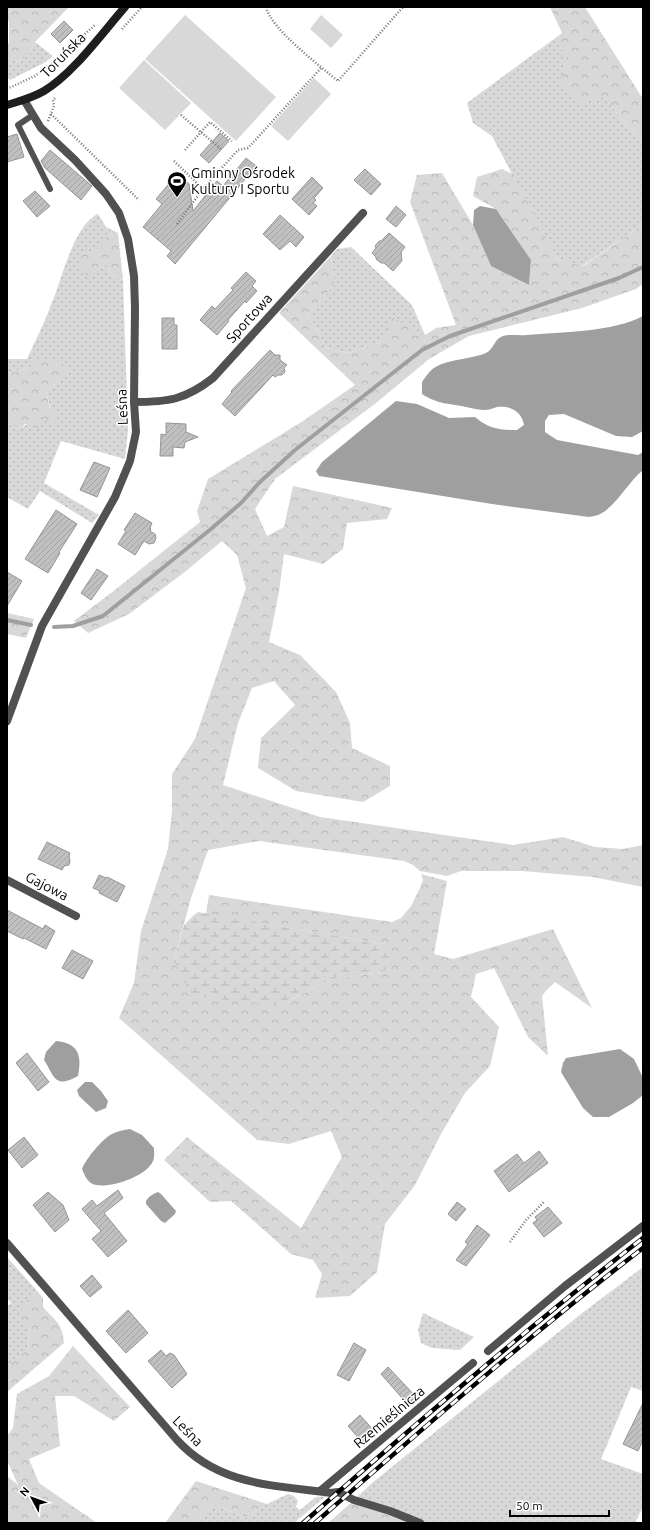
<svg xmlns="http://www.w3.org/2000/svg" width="650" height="1530" font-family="Ubuntu,sans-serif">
  <defs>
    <pattern id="grass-dots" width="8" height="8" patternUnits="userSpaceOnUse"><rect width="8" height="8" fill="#d8d8d8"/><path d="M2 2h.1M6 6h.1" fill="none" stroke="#b8b8b8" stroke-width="1.8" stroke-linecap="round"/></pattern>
    <pattern id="forest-crowns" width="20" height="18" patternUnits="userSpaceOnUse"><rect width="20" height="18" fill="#d8d8d8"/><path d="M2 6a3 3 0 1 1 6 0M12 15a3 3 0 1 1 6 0" fill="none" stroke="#b8b8b8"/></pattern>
    <pattern id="wetland-marsh" width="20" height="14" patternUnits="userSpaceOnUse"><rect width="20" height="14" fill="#d8d8d8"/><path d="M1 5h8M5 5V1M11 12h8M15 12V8" fill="none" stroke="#b8b8b8"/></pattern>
    <pattern id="building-hatch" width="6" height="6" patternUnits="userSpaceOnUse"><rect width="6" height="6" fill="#c0c0c0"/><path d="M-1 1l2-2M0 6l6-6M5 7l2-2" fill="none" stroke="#a3a3a3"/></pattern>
  </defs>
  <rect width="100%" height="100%" fill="#fff"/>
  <!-- grass -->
  <g fill="url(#grass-dots)">
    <polygon points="554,39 567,56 604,97 643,145 643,224 582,266 557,259 492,136 473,123 467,103"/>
    <polygon points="35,42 53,56 44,63 10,80 7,77 7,57 16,62 29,55"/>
    <path d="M98 214 106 227 118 233 106 236 102 247 83 254 104 261 112 275 123 280 128 430 125 459 61 441 44 483 99 515 92 523 40 491 28 509 7 497V424L21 428 41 416 54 423 46 391 58 382 30 367 10 373 7 372V359H27C35 341 44 324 51 305 61 282 74 224 98 214Z"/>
    <polygon points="351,247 412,305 425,335 381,342 348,353 326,348 308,314 335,284 331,256 337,249"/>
    <polygon points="7,1257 38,1292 30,1295 30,1328 28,1349 9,1365 7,1364 7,1307 11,1303 7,1298"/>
    <polygon points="643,1267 643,1391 631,1387 601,1459 643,1474 643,1507 635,1523 420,1523 354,1500 372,1483 581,1314"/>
    <polygon points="423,1313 474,1337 460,1350 432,1348 421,1343 418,1330"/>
    <polygon points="288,1494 294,1496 298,1501 296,1507 300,1510 316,1497 326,1496 294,1523 196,1523 212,1505 246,1517 267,1504"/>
  </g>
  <!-- forest -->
  <g fill="url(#forest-crowns)">
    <polygon points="7,7 23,7 25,8 69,7 35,42 29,55 16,62 7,57 7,47 9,42 9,22 7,17"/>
    <polygon points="550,7 585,7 643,99 643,145 604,97 580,104 561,83 567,56 554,39 562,33"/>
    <polygon points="502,169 513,174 557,259 583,266 643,224 643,284 636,289 582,308 469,336 429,359 376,403 275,479 255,509 267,536 284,527 293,486 392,508 387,519 347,523 343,549 323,564 284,554 279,592 269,642 300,655 336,692 350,723 352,748 390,766 390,786 363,802 296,791 258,768 261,738 295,705 274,681 252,688 238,723 223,785 320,817 513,845 563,837 595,847 623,849 643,845 643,887 593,877 522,871 461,871 447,876 420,871 413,865 404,861 259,841 208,850 191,898 174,960 277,1006 335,978 382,972 384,944 206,914 209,895 392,922 401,918 411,906 420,888 423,880 421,874 447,881 434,954 453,959 553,929 592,1008 555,982 542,995 548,1056 528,1037 494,968 476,974 471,997 499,1027 490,1066 465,1093 441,1134 415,1185 385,1224 377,1272 350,1296 315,1298 322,1274 313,1260 291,1254 231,1201 210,1202 164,1160 187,1137 301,1228 342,1157 331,1131 289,1144 257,1140 119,1018 134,983 141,931 168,849 172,810 172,774 195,739 246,588 237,555 222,541 186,571 129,614 88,633 74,621 111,593 200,522 197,511 208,479 300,423 355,385 279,313 331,256 335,284 308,314 326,348 348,353 381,342 392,317 425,335 436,328 456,325 410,202 417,175 442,173 473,225 491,266 529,285 531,260 496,209 473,196 477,177"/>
    <polygon points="118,233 123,280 112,275 104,261 99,270 88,276 79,267 83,254 101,247 106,236"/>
    <polygon points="35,358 57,361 69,368 58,382 46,391 50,409 59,416 53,423 41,416 38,428 25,424 21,428 7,424 7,372 10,373 30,367"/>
    <polygon points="7,613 34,619 26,638 7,634"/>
    <path d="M38 1292 43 1298V1307C56 1322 62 1322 64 1343L7 1392V1364L9 1365 28 1349 30 1328 18 1316 30 1295Z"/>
    <polygon points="73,1346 130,1407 114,1421 74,1396 55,1396 60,1446 29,1459 39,1483 97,1523 7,1523 7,1476 18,1485 7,1460 7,1436 13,1428 17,1394 49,1376"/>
    <polygon points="196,1481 267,1504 246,1517 212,1505 196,1523 165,1523"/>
    <polygon points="354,1500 420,1523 328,1523"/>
  </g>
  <!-- wetland -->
  <polygon fill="url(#wetland-marsh)" points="198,912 384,944 391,949 394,957 391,966 382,972 335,978 277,1006 191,996 174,960 184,925 193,916"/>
  <!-- park -->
  <g fill="#d8d8d8">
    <polygon points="185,15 276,97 236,141 145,59"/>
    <polygon points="321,15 343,35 331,48 310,29"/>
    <polygon points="144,60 191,103 165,130 119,88"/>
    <polygon points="314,78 331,94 288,141 271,126"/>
  </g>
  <!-- water -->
  <g fill="#9f9f9f">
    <polygon points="480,206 496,209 531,260 529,285 491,266 473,225 474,210"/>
    <path d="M643 316V431L632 437 616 436 564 414 549 415 545 421V432L557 440 638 455 643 452V470C629 481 614 509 598 515 596 516 592 516 589 517L492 504 319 476 316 471 322 462 396 401 417 404 449 418 475 417C489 429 500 430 517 430L524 425C522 412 510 405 497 407 493 408 489 410 485 410 479 410 472 408 466 407 449 403 439 405 422 394V382C425 378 429 371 434 368 447 359 473 359 486 353 494 349 494 339 503 336 510 334 519 336 527 335 560 332 614 332 643 316Z"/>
    <path d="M56 1041C79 1043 82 1056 78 1076 54 1089 55 1077 44 1060L46 1052Z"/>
    <polygon points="620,1049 634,1059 643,1078 643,1095 633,1103 609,1117 593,1117 583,1108 561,1072 563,1063 566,1058"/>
    <polygon points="85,1082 92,1082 101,1091 108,1101 106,1108 96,1112 79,1096 77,1090"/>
    <path d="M130 1129 142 1135 154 1148C154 1153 155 1158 152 1163 144 1177 111 1188 96 1185 88 1184 85 1176 82 1169 86 1159 102 1139 112 1134 118 1131 124 1130 130 1129Z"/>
    <path d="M158 1192 161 1194 176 1211 175 1214 165 1223 161 1221 146 1204V1201C149 1196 153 1194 158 1192Z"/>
  </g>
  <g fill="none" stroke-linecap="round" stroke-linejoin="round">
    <!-- stream -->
    <g stroke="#9f9f9f" stroke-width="4">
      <polyline points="7,620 31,625"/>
      <polyline points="54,627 73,626 103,616 211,529 241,503 260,482 295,450 422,350 450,336 619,278 643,267"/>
    </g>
  </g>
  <!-- building -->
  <g fill="url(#building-hatch)" stroke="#959595">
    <polygon points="64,21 73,30 60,43 51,34"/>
    <polygon points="220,133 229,141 209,163 200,155"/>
    <polygon points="17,134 24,157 7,162 7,137"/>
    <polygon points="50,150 92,186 81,200 45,168 41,161"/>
    <polygon points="246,158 256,166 175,264 167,256 171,251 143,227 162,204 156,199 173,179 183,179 189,184 193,211 217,181 223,186"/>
    <polygon points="365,169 381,184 371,195 354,180"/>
    <polygon points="312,177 323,188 314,198 316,200 313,203 317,206 309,215 292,199"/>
    <polygon points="35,191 50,206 37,217 23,201"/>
    <polygon points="396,206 406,215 396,227 386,219"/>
    <polygon points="280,215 304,237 296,247 290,241 280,250 263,234"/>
    <polygon points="389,233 405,247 401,252 402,261 393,271 384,263 381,263 376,259 376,257 372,253 376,248 375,246 379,241 381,241"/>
    <polygon points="246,272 256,281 252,286 257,291 246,303 245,301 228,320 229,321 217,335 200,320 212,306 215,309 233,290 231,288"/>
    <polygon points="162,318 174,318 174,325 177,325 177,349 162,349"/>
    <polygon points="270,350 275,355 280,355 280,360 287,365 284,368 285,372 282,375 278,375 275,377 273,375 235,416 222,404 232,392 231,391"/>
    <polygon points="166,423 186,424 186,432 198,437 185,442 184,448 173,447 173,456 160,456 161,434 166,435"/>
    <polygon points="94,462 110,468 97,497 80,490"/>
    <polygon points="56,510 77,524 59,552 60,553 48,573 25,559"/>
    <polygon points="135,513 152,523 150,528 151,529 150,531 155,534 156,538 154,543 149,544 144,541 135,555 118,544 126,531 124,530"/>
    <polygon points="97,569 108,576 91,600 81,593"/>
    <polygon points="7,572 22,581 7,606"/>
    <polygon points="47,842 70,853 69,856 70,861 69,865 64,866 62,870 38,859"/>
    <polygon points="99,875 106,878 107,877 125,886 117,902 99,893 100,891 93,888"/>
    <polygon points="7,910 43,929 45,925 55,931 46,949 24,938 23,939 7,931"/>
    <polygon points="72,950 93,961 83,979 62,968"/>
    <polygon points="27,1053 49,1082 38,1091 16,1063"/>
    <polygon points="24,1137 38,1155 22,1168 8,1150"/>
    <polygon points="539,1151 548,1163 509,1192 494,1171 517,1154 524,1163"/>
    <polygon points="118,1190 123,1198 104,1213 127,1241 108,1257 92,1239 101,1231 82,1209 92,1200 97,1206"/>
    <polygon points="48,1192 63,1205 69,1220 55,1232 33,1205"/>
    <polygon points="457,1202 466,1209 456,1221 448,1214"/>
    <polygon points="548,1207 562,1223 544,1237 533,1223 537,1220 535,1217"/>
    <polygon points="477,1225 490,1235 466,1266 456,1260 468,1244 465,1242"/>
    <polygon points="92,1275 102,1287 90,1297 80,1286"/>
    <polygon points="128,1310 148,1333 126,1353 106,1331"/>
    <polygon points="354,1343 366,1350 349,1381 337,1375"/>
    <polygon points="161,1350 166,1356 170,1353 174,1355 187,1374 172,1388 148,1361"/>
    <polygon points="388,1367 418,1399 410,1407 381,1374"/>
    <polygon points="643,1403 643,1440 638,1451 623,1444"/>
    <polygon points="360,1415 374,1431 362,1442 348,1426"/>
  </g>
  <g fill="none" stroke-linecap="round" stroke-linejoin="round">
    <!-- path -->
    <g stroke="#737373" stroke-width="2.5" stroke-dasharray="1 2" stroke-linecap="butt">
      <path d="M266 7C271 29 320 66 338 81L403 7"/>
      <polyline points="122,29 142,7"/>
      <polyline points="7,89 35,76 50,65 95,25"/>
      <polyline points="51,114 139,200"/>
      <polyline points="181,115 222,150"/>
      <polyline points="48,121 54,106 53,100 56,97"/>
      <polyline points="185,150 210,122 232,141"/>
      <polyline points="174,161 203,189 238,150 248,148 322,67"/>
      <polyline points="177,224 203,189"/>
      <polyline points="510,1242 526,1220 544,1202"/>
    </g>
    <!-- service -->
    <polyline stroke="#515151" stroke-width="6" points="33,115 18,125 50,189"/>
    <!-- minor -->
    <g stroke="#515151" stroke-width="8">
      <path d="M134 402C168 402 185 400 213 378L363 213"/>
      <polyline points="7,721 42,626 115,497 130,461 136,432 134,402 135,308 134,276 128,239 119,213 106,194 75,160 41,128 24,100"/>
      <polyline points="7,880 76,916"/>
      <path d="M7 1243 177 1440C219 1486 274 1485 331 1493L338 1492 354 1500 390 1511 420 1523"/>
      <polyline points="488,1351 565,1286 643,1226"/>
      <polyline points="320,1491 473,1363"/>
    </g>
    <!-- secondary -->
    <path stroke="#1e1e1e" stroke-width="8" d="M7 105C20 101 32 98 44 91 73 74 103 32 125 7"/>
    <!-- rail casing -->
    <g stroke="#000" stroke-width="4.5">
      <g id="rail">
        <path d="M303 1523C414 1425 526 1329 643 1238"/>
        <path d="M315 1523C422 1429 530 1335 643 1248"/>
      </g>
    </g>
    <!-- rail -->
    <use href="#rail" stroke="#fff" stroke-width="3" stroke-dasharray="9" stroke-linecap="butt"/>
  </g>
  <!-- icons -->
  <defs>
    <g id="stadium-pin" transform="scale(1)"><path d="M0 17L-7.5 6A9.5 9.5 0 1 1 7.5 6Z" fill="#000" stroke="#fff"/><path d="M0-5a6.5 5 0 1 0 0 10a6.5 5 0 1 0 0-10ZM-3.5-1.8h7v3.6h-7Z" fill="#fff"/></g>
  </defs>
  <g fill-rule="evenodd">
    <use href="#stadium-pin" x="177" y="181"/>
  </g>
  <g text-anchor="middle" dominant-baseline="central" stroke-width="3" stroke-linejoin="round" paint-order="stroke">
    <!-- street labels -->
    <g font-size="14" fill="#000" stroke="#fff">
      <text transform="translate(63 55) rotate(-45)">Toruńska</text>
      <text transform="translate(249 318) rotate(-48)">Sportowa</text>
      <text transform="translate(122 407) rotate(-92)">Leśna</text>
      <text transform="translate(47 886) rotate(27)">Gajowa</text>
      <text transform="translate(389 1417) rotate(-40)">Rzemieślnicza</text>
      <text transform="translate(188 1431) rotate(46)">Leśna</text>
    </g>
    <!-- poi labels -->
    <g font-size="14" fill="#000" stroke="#fff" text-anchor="start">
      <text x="191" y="173">Gminny Ośrodek<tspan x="191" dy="16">Kultury I Sportu</tspan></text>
    </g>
  </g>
  <!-- border -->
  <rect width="650" height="1530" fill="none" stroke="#000000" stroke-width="16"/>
  <!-- north arrow -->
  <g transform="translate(32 1498) rotate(311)" stroke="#ffffff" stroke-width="3" paint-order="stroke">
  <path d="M0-3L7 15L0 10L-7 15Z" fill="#000000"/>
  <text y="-6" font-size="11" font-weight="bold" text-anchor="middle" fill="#000000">N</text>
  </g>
  <!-- scale -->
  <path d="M510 1510v6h99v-6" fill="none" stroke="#000000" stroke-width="2"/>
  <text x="516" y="1510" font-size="12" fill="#000000" stroke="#ffffff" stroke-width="3" paint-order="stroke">50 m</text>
</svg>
